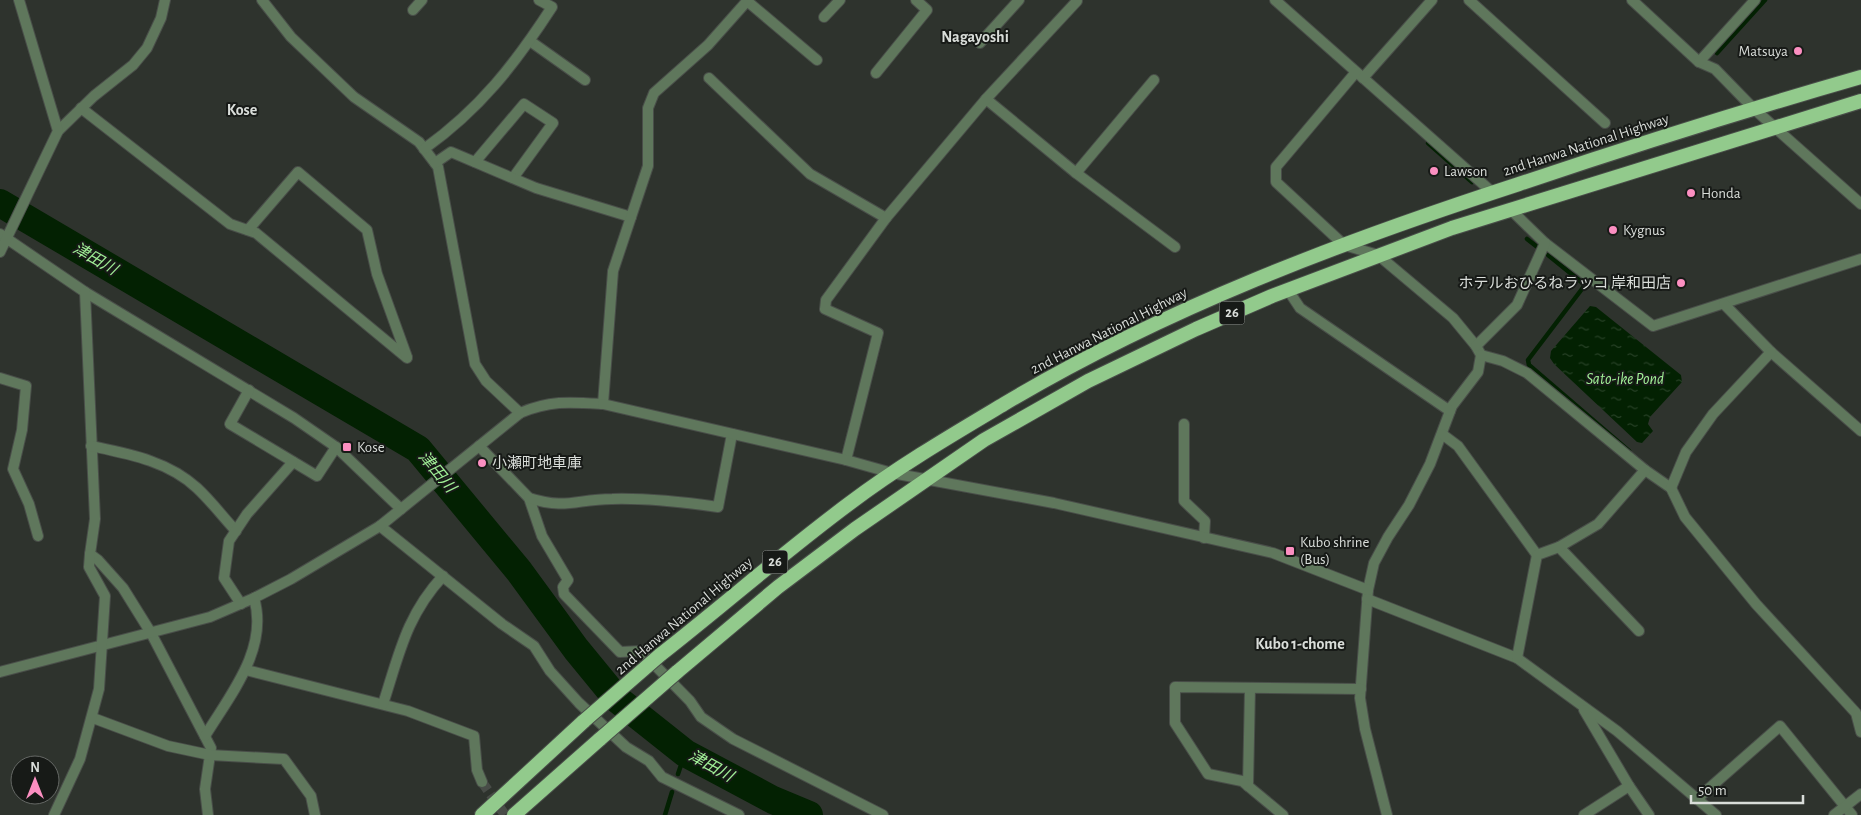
<svg xmlns="http://www.w3.org/2000/svg" width="1861" height="815" font-family="'Alegreya Sans','Noto Sans JP',sans-serif">
  <defs>
    <pattern id="water-ripples" width="26" height="14" patternUnits="userSpaceOnUse" patternTransform="scale(1.25)"><rect width="26" height="14" fill="#032102"/><path d="M2 4q2-2 4 0t4 0M15 11q2-2 4 0t4 0" fill="none" stroke="#274126"/></pattern>
  </defs>
  <rect width="100%" height="100%" fill="#2e332d"/>
  <!-- water -->
  <polygon fill="url(#water-ripples)" points="1590,306 1596,307 1681,375 1682,382 1650,417 1648,424 1653,431 1642,443 1637,442 1554,364 1550,358 1551,351"/>
  <g fill="none" stroke-linecap="round" stroke-linejoin="round">
    <!-- stream -->
    <g stroke="#032102" stroke-width="4.5">
      <polyline points="1717,53 1765,0"/>
      <polyline points="1428,143 1472,182"/>
      <polyline points="1527,239 1536,246"/>
      <polyline points="1548,255 1585,285 1528,360 1529,365 1629,451"/>
      <polyline points="678,774 685,753"/>
      <polyline points="665,815 672,792"/>
    </g>
    <!-- river -->
    <polyline stroke="#032102" stroke-width="28" points="0,203 418,449 519,571 576,649 617,699 685,753 773,800 809,815"/>
    <!-- minor-tunnel -->
    <polyline stroke="#484c47" stroke-width="10" stroke-dasharray="10 5" stroke-linecap="butt" points="482,782 505,815"/>
    <!-- minor casing -->
    <g stroke="#494e49" stroke-width="12">
      <g id="minor">
        <polyline points="262,0 291,37 354,97 419,142 438,167 475,364 486,381 520,413"/>
        <polyline points="1275,0 1492,192"/>
        <polyline points="1469,0 1605,123"/>
        <polyline points="1632,0 1699,62 1715,69 1753,108"/>
        <polyline points="747,1 817,60"/>
        <polyline points="413,10 422,0"/>
        <polyline points="824,17 840,0"/>
        <polyline points="530,41 585,80"/>
        <polyline points="980,43 1019,0"/>
        <polyline points="1699,62 1755,0"/>
        <polyline points="1356,72 1276,167 1276,182 1344,245 1378,255 1453,318 1476,346 1481,355 1478,372 1452,406 1430,464 1409,505 1388,537 1374,563 1368,590 1360,698 1365,729 1387,815"/>
        <polyline points="876,73 927,10 916,0"/>
        <polyline points="709,78 810,174 886,218"/>
        <polyline points="1363,78 1432,0"/>
        <polyline points="986,99 1076,173 1175,247"/>
        <polyline points="81,108 230,224 256,233 407,358"/>
        <polyline points="58,131 94,96 133,65 147,48 161,18 165,0"/>
        <path d="M424 149C480 109 515 64 552 7L539 0"/>
        <polyline points="475,162 524,104 553,123 513,178"/>
        <polyline points="435,163 451,152 536,188 631,217"/>
        <polyline points="1076,173 1154,80"/>
        <polyline points="1510,209 1545,243 1653,326 1861,259"/>
        <polyline points="248,230 298,172 367,230 377,274 407,357"/>
        <polyline points="0,234 85,292 294,418 336,447 401,509"/>
        <polyline points="0,252 58,131 19,0"/>
        <polyline points="1288,290 1300,308 1450,411"/>
        <polyline points="85,292 95,519 90,554 98,560 123,588 151,633 211,748 205,789 208,815"/>
        <polyline points="1724,304 1771,352 1861,431"/>
        <polyline points="1476,346 1517,305 1545,243"/>
        <polyline points="1481,355 1503,361 1527,373 1645,470 1671,488 1685,517 1756,604 1856,713 1861,732"/>
        <polyline points="0,378 26,386 22,430 13,469 29,504 38,536"/>
        <polyline points="249,390 230,424 317,476 336,447"/>
        <polyline points="1184,424 1184,501 1205,521 1204,538"/>
        <polyline points="1442,434 1458,446 1537,555"/>
        <path d="M91 446C129 454 168 461 197 488 211 501 223 517 236 531"/>
        <polyline points="479,446 529,498 542,536 568,580 563,587 564,594 620,652 641,651 690,701 701,717 733,739 883,815"/>
        <polyline points="846,460 878,333 825,309 826,300 886,218 986,99 1077,1"/>
        <polyline points="1671,488 1686,452 1713,414 1771,352"/>
        <path d="M529 498C567 510 576 499 612 499 647 498 683 502 718 507L732 434"/>
        <polyline points="380,526 502,624 534,646 550,671 579,703 626,747 649,761 662,777 739,815"/>
        <polyline points="1559,547 1639,631"/>
        <polyline points="1367,599 1517,658 1617,731 1716,815"/>
        <polyline points="241,604 224,578 229,541 247,514 293,462"/>
        <polyline points="1517,658 1537,555 1559,547 1598,524 1645,470"/>
        <polyline points="246,670 408,711 474,736 477,770 482,782"/>
        <path d="M0 672 210 617 254 598 291 579 380 526 520 413C550 400 571 402 603 404L613 271 648 166V108L654 93 708 45 748 0"/>
        <path d="M383 704C399 655 406 616 443 576"/>
        <polyline points="1584,710 1629,786 1649,815"/>
        <polyline points="93,718 168,746 210,755 284,759 311,796 315,815"/>
        <path d="M205 736C230 695 269 649 254 598"/>
        <polyline points="1248,786 1250,688"/>
        <polyline points="1697,799 1780,726 1852,815"/>
        <polyline points="54,815 80,759 99,689 105,596 89,567 90,554"/>
        <polyline points="1283,815 1242,781 1208,774 1175,723 1175,687 1361,689"/>
        <polyline points="1584,815 1629,786"/>
        <polyline points="1834,815 1861,794"/>
      </g>
    </g>
    <!-- tertiary casing -->
    <g stroke="#494e49" stroke-width="12">
      <g id="tertiary">
        <polyline points="1753,108 1861,204"/>
        <polyline points="603,404 846,460 892,473 1054,503 1273,553 1368,590"/>
      </g>
    </g>
    <!-- trunk casing -->
    <g stroke="#494e49" stroke-width="16">
      <g id="trunk">
        <path d="M660 655C724 605 785 551 850 503 899 466 952 435 1004 404 1165 308 1341 242 1519 184 1632 146 1746 110 1861 77"/>
        <polyline points="677,672 778,587 855,529 984,440 1088,381 1196,329 1272,296 1452,228 1861,101"/>
        <polyline points="482,815 584,721"/>
        <polyline points="514,815 600,739"/>
      </g>
    </g>
    <!-- minor -->
    <use href="#minor" stroke="#5f775c" stroke-width="10"/>
    <!-- tertiary -->
    <use href="#tertiary" stroke="#5f775c" stroke-width="10"/>
    <!-- trunk -->
    <use href="#trunk" stroke="#92ca8c" stroke-width="14"/>
    <!-- trunk-bridge casing -->
    <g stroke="#494e49" stroke-width="16" stroke-linecap="butt">
      <g id="trunk-bridge">
        <polyline points="584,721 660,655"/>
        <polyline points="600,739 677,672"/>
      </g>
    </g>
    <!-- trunk-bridge -->
    <use href="#trunk-bridge" stroke="#92ca8c" stroke-width="14"/>
  </g>
  <!-- markers -->
  <g fill="#fc8fc1" stroke="#171a17" stroke-width="2">
    <circle cx="1798" cy="51" r="5"/>
    <circle cx="1434" cy="171" r="5"/>
    <circle cx="1691" cy="193" r="5"/>
    <circle cx="1613" cy="230" r="5"/>
    <circle cx="1681" cy="283" r="5"/>
    <rect x="342" y="442" width="10" height="10" rx="2.5"/>
    <circle cx="482" cy="463" r="5"/>
    <rect x="1285" y="546" width="10" height="10" rx="2.5"/>
  </g>
  <g text-anchor="middle" dominant-baseline="central" stroke-width="4" stroke-linejoin="round" paint-order="stroke">
    <!-- shield labels -->
    <g fill="#171a17" stroke="#9fa29f" stroke-width="1">
      <rect x="1219.5" y="301.5" width="25" height="23" rx="4"/>
      <rect x="762.5" y="550.5" width="25" height="23" rx="4"/>
    </g>
    <g font-size="14" font-weight="bold" fill="#d9ddd9">
      <text x="1232" y="313">26</text>
      <text x="775" y="562">26</text>
    </g>
    <!-- poi labels -->
    <g font-size="15" fill="#d9ddd9" stroke="#171a17" text-anchor="start">
      <text x="1788" y="51" text-anchor="end">Matsuya</text>
      <text x="1444" y="171">Lawson</text>
      <text x="1701" y="193">Honda</text>
      <text x="1623" y="230">Kygnus</text>
      <text x="1671" y="283" text-anchor="end">ホテルおひるねラッコ 岸和田店</text>
      <text x="357" y="447">Kose</text>
      <text x="492" y="463">小瀬町地車庫</text>
      <text x="1300" y="542">Kubo shrine<tspan x="1300" dy="17">(Bus)</tspan></text>
    </g>
    <!-- street labels -->
    <g font-size="15" fill="#d9ddd9" stroke="#171a17">
      <text transform="translate(1586 145) rotate(-18)">2nd Hanwa National Highway</text>
      <text transform="translate(1109 331) rotate(-27)">2nd Hanwa National Highway</text>
      <text transform="translate(684 616) rotate(-40)">2nd Hanwa National Highway</text>
    </g>
    <!-- neighbourhood labels -->
    <g font-size="16" font-weight="bold" fill="#d9ddd9" stroke="#171a17">
      <text x="975" y="37">Nagayoshi</text>
      <text x="242" y="110">Kose</text>
      <text x="1300" y="644">Kubo 1-chome</text>
    </g>
    <!-- water labels -->
    <g font-size="16" font-style="italic" fill="#a1f097" stroke="#171a17">
      <text transform="translate(95 259) rotate(30)">津田川</text>
      <text x="1625" y="379">Sato-ike Pond</text>
      <text transform="translate(437 472) rotate(50)">津田川</text>
      <text transform="translate(711 766) rotate(29)">津田川</text>
    </g>
  </g>
  <!-- north arrow -->
  <g transform="translate(35 780)"><circle r="24" fill="#171a17" stroke="#656865"/>
  <path d="M0-4L9 19L0 12L-9 19Z" fill="#fc8fc1"/>
  <text y="-8" font-size="14" font-weight="bold" text-anchor="middle" fill="#d9ddd9">N</text>
  </g>
  <!-- scale -->
  <path d="M1691 795v8h112v-8" fill="none" stroke="#d9ddd9" stroke-width="2.5"/>
  <text x="1698" y="795" font-size="15" fill="#d9ddd9" stroke="#171a17" stroke-width="4" paint-order="stroke">50 m</text>
</svg>
